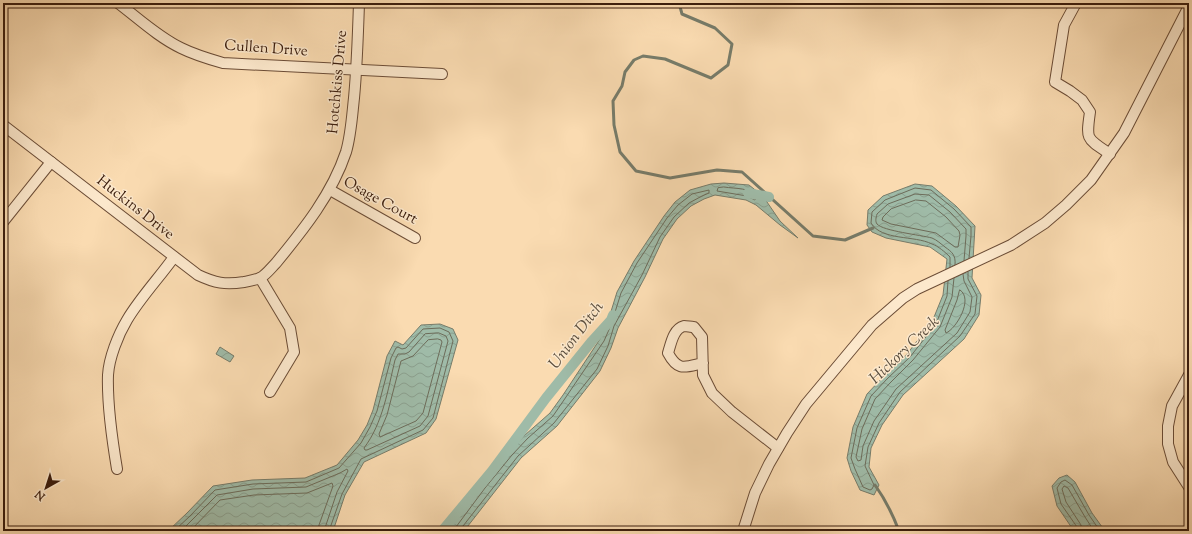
<svg xmlns="http://www.w3.org/2000/svg" width="1192" height="534" font-family="'Sorts Mill Goudy',serif">
  <defs>
    <pattern id="water-waves" width="16" height="10" patternUnits="userSpaceOnUse"><rect width="16" height="10" fill="#9fbba8"/><path d="M0 5q4-4 8 0t8 0" fill="none" stroke="#8aa08f"/></pattern>
  </defs>
  <rect width="100%" height="100%" fill="#fadbb1"/>
  <filter id="stains"><feTurbulence type="fractalNoise" baseFrequency=".005" numOctaves="4"/><feColorMatrix values="0 0 0 0 .2 0 0 0 0 .09 0 0 0 0 .02 0 0 0 .5 -.17"/></filter>
  <radialGradient id="worn" r=".72"><stop offset=".6" stop-color="#630" stop-opacity="0"/><stop offset="1" stop-color="#630" stop-opacity=".3"/></radialGradient>
  <!-- water -->
  <g fill="url(#water-waves)" stroke="#777c6a">
    <polygon points="724,183 749,185 759,193 767,202 780,221 798,238 780,225 756,205 746,200 715,195 704,199 691,206 677,219 663,239 645,277 618,328 611,348 600,371 557,426 521,458 464,531 448,531 481,485 509,452 525,435 550,413 563,395 600,339 609,318 617,292 634,261 664,216 675,202 690,190 711,184"/>
    <polygon points="915,184 932,186 956,206 975,226 972,278 981,295 979,315 964,339 903,395 882,425 871,448 869,467 879,485 874,495 860,490 851,471 847,458 853,427 867,394 884,376 907,354 932,322 943,295 947,259 930,247 886,238 872,232 867,225 868,210 883,196"/>
    <polygon points="440,324 453,329 458,340 436,419 426,433 364,462 345,495 333,531 168,531 187,513 213,486 252,480 305,478 337,465 358,440 367,425 373,410 387,356 395,341 403,345 421,325"/>
    <polygon points="220,347 234,356 230,362 216,354"/>
    <polygon points="1067,475 1075,482 1092,513 1105,531 1074,531 1057,506 1052,486 1059,478"/>
  </g>
  <g fill="none" stroke-linecap="round" stroke-linejoin="round">
    <!-- shore -->
    <g stroke="#6d6c5a" stroke-width="1">
      <path d="M724 187C736 189 751 187 757 198L755 200 747 196 717 191 718 188Z"/>
      <polygon points="916,200 926,201 946,217 959,231 960,235 958,247 955,247 936,233 891,224 882,220 883,217 891,209"/>
      <path d="M955 265C956 255 952 252 945 247 941 244 937 240 932 238 921 235 883 231 877 224 875 221 876 218 877 214L888 204 915 194 929 195 950 212 966 229V236L964 261"/>
      <path d="M950 267V257C945 252 938 246 932 244 914 235 882 241 871 223L872 212 885 200 915 188 931 190 954 209 971 227V236L969 258"/>
      <polyline points="954,278 952,297 940,327 913,360 890,383 875,399 862,429 856,457 858,461 861,460 863,446 874,421 896,389 957,333 970,312 972,297 964,281 963,274"/>
      <polyline points="948,281 947,296 936,324 910,357 887,379 871,396 857,428 851,458 855,469 863,487 870,490 872,489 874,485 865,466 868,447 879,423 900,392 960,336 975,314 977,296 968,279 968,272"/>
      <path d="M960 290C974 299 956 329 946 333L945 330 957 300 959 292Z"/>
      <path d="M439 333 446 336 448 341 428 416 420 426 367 450H365L364 448C383 423 388 389 395 360L398 354H405L409 352 425 334Z"/>
      <polygon points="438,339 441,340 442,342 423,413 416,421 380,437 379,434 387,415 401,361 413,356 428,340"/>
      <polyline points="174,531 190,516 215,490 253,484 306,482 339,468 361,443 370,427 377,411 391,358 396,348 398,347 402,349 406,348 423,329 440,328 449,332 453,341 433,418 423,430 361,459 342,494 329,531"/>
      <polyline points="181,531 217,495 253,489 306,487 340,473 347,469 348,471 337,492 324,531"/>
      <polyline points="190,531 220,500 254,495 307,493 332,483 333,486 319,525 318,531"/>
      <polyline points="453,531 485,488 512,455 528,438 553,416 566,397 604,341 611,325 621,293 637,263 667,218 678,205 692,194 709,190 709,193 702,196 689,203 674,217 660,237 642,275 614,326 608,346 597,369 554,423 518,456 463,526 461,531"/>
      <polyline points="1077,531 1077,527 1061,504 1057,488 1061,482 1065,480 1072,485 1089,515 1100,531"/>
      <polyline points="1082,531 1081,525 1066,502 1062,489 1064,486 1068,488 1085,517 1094,531"/>
    </g>
    <!-- stream -->
    <g stroke="#777c6a" stroke-width="3">
      <polyline points="679,3 682,14 715,28 732,44 728,65 711,78 665,59 643,56 634,60 625,72 622,86 613,101 614,125 620,152 636,171 670,178 717,170 742,172 813,236 845,240 873,228"/>
      <path d="M875 485C885 499 893 515 899 531"/>
    </g>
    <!-- canal -->
    <g stroke="#9fbba8" stroke-width="10">
      <polyline points="748,193 769,197"/>
      <polyline points="442,531 492,471 546,398 592,341 611,320 613,315"/>
    </g>
    <!-- street casing -->
    <g stroke="#6b4c36" stroke-width="12">
      <g id="street">
        <path d="M118 3C138 18 158 37 181 48 195 55 209 59 223 63L442 74"/>
        <path d="M1076 3 1064 25 1055 82 1070 91 1082 100 1090 112C1086 140 1086 138 1110 154"/>
        <path d="M3 125 198 275C215 283 225 285 244 282 249 281 255 280 260 278 266 275 271 268 276 263 304 229 332 194 346 152 351 135 352 116 354 98 357 66 358 35 359 3"/>
        <polyline points="330,190 415,238"/>
        <polyline points="3,222 51,162"/>
        <polyline points="260,278 290,328 294,352 270,392"/>
        <path d="M703 363C685 367 678 372 668 353 671 344 673 329 684 326 687 326 691 327 694 327L702 337 703 375 712 393 732 412 778 448"/>
        <polyline points="1189,375 1172,406 1168,426 1168,444 1173,462 1189,487"/>
        <path d="M117 469C112 439 107 405 108 375 109 358 118 335 127 320 140 298 159 278 174 257"/>
        <polyline points="743,531 755,493 769,464 787,433 806,404 872,325 903,298 917,289 1011,245 1045,223 1066,205 1091,180 1124,133 1189,6"/>
      </g>
    </g>
    <!-- street -->
    <use href="#street" stroke="#fce8cc" stroke-width="10"/>
  </g>
  <g text-anchor="middle" dominant-baseline="central" stroke-width="3" stroke-linejoin="round" paint-order="stroke">
    <!-- street labels -->
    <g font-size="15" fill="#3b1d0d" stroke="#fce8cc">
      <text transform="translate(266 49) rotate(4)">Cullen Drive</text>
      <text transform="translate(338 82) rotate(-85)">Hotchkiss Drive</text>
      <text transform="translate(380 201) rotate(29)">Osage Court</text>
      <text transform="translate(135 208) rotate(38)">Huckins Drive</text>
    </g>
    <!-- water labels -->
    <g font-size="16" font-style="italic" fill="#594c3c" stroke="#fce8cc">
      <text transform="translate(577 336) rotate(-53)">Union Ditch</text>
      <text transform="translate(905 351) rotate(-44)">Hickory Creek</text>
    </g>
  </g>
  <!-- margin -->
  <rect width="1192" height="534" fill="none" stroke="#fadbb1" stroke-width="16"/>
  <rect x="4" y="4" width="1184" height="526" fill="none" stroke="#3b1d0d" stroke-width="2"/>
  <rect x="8" y="8" width="1176" height="518" fill="none" stroke="#3b1d0d"/>
  <!-- north arrow -->
  <g transform="translate(46 488) rotate(219)" stroke="#fce8cc" stroke-width="3" paint-order="stroke">
  <path d="M0-3L7 15L0 10L-7 15Z" fill="#3b1d0d"/>
  <text y="-6" font-size="11" font-weight="bold" text-anchor="middle" fill="#3b1d0d">N</text>
  </g>
  <rect width="100%" height="100%" filter="url(#stains)"/>
  <rect width="100%" height="100%" fill="url(#worn)"/>
</svg>
